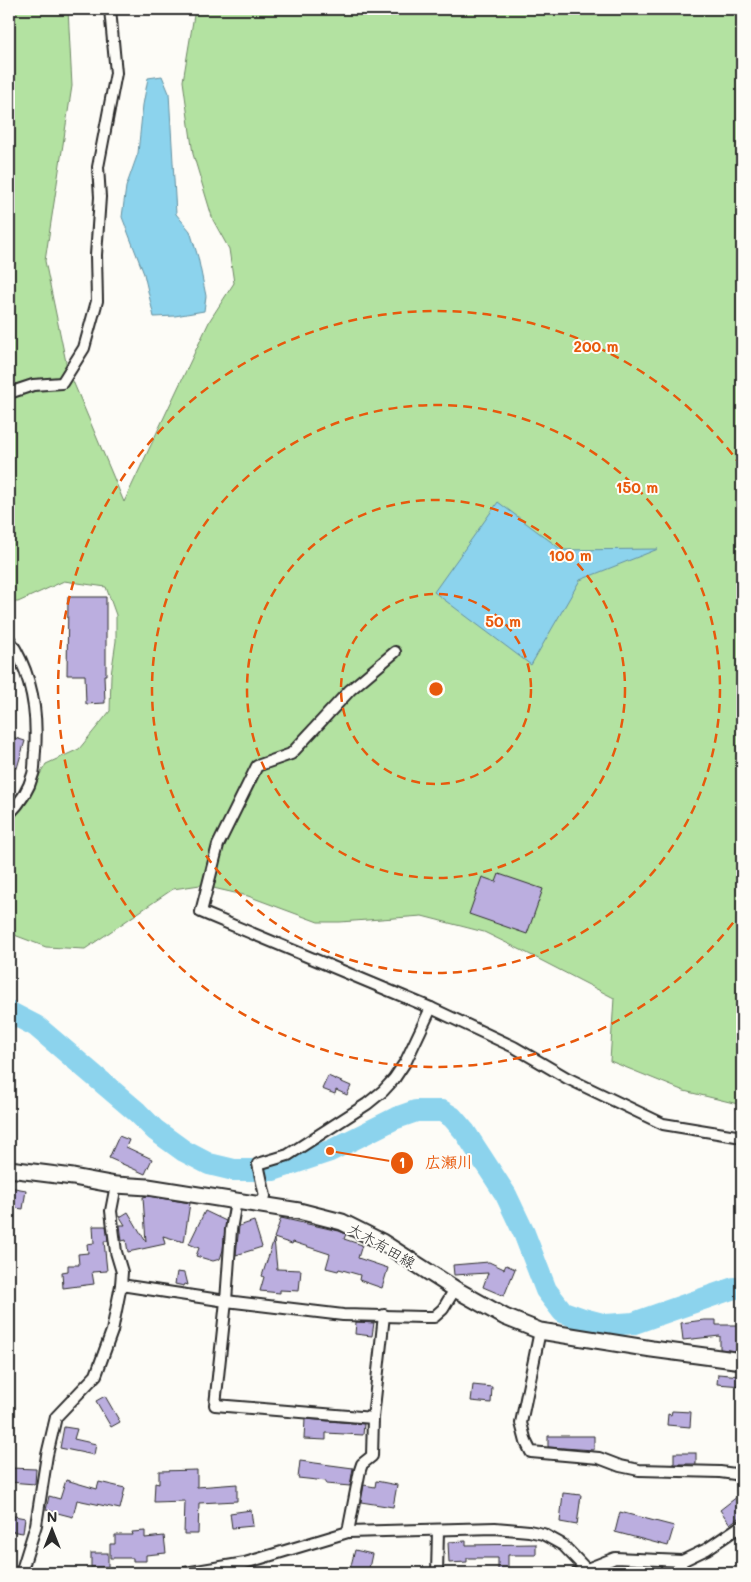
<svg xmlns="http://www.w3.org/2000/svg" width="751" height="1582" font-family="Mali,'Klee One',sans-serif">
  <rect width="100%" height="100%" fill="#fdfcf7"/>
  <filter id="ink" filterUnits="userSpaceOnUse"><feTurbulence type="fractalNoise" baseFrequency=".02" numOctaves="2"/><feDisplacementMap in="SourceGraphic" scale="10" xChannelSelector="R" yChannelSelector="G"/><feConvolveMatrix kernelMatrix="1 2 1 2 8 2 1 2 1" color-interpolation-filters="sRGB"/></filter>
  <g filter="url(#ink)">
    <!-- green -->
    <polygon fill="#b3e2a1" stroke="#6f8666" points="9,9 68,9 72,86 45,261 67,367 124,502 210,320 234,283 229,249 213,220 193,154 183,81 195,9 742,9 742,1105 684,1091 610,1061 614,998 521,950 484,932 422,916 340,922 318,922 248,896 200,885 173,889 85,949 46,947 9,933 9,822 12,822 46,764 79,749 110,711 111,675 116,641 116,615 106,587 64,581 18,602 9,602"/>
    <!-- water -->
    <g fill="#8cd3ed" stroke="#65909f">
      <polygon points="162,76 169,93 176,214 190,231 198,257 206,296 204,311 175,316 154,317 144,274 122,217 126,187 138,153 143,105 148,78"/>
      <polygon points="498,502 562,550 658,549 580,580 531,665 434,592"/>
    </g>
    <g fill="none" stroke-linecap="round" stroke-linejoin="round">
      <!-- river -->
      <polyline stroke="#8cd3ed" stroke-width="22" points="9,1012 36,1026 137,1112 155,1130 184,1151 209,1164 234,1170 273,1170 330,1151 396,1118 416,1111 442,1111 452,1117 465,1132 506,1195 524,1233 546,1290 563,1312 583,1319 606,1325 634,1323 734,1288 742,1288"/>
    </g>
    <!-- building -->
    <g fill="#bbaedf" stroke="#2b2b2b">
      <polygon points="68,597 106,597 106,675 104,675 105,703 86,704 85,675 67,675"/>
      <polygon points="9,736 25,741 17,768 9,766"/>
      <polygon points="499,874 543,889 527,934 469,914 482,877 496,882"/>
      <polygon points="328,1076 351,1086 347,1095 336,1090 335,1094 322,1089"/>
      <polygon points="119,1136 129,1140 126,1147 152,1159 145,1174 109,1158"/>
      <polygon points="9,1187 26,1190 23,1209 9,1207"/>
      <polygon points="148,1196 190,1203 184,1242 163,1236 165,1244 128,1252 126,1240 122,1241 120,1225 125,1225 120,1217 128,1212 146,1242 143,1197"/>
      <polygon points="205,1211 226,1221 223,1250 220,1259 213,1261 196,1256 199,1248 189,1244"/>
      <polygon points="281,1218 339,1231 346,1234 344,1239 362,1245 358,1258 388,1268 382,1288 359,1280 360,1275 339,1269 338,1271 326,1268 330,1254 293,1242 292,1244 274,1238"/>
      <polygon points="254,1221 262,1247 236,1255 239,1226"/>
      <polygon points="93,1226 106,1226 108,1241 104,1241 107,1271 92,1272 94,1284 63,1288 62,1272 68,1271 68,1265 79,1265 78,1254 88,1253 87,1244 94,1243"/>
      <polygon points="274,1239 277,1269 301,1270 299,1291 280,1290 280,1293 260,1291 264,1277 262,1276"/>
      <polygon points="489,1262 504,1269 506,1265 515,1269 504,1296 483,1287 488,1273 454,1275 453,1265"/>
      <polygon points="177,1272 185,1273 188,1285 185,1284 184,1286 175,1284"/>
      <polygon points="704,1320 716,1320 716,1325 742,1325 742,1352 720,1349 720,1336 683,1340 681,1323"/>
      <polygon points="356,1322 374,1323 372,1336 355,1334"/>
      <polygon points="718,1374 742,1376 742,1386 717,1384"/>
      <polygon points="473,1385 492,1387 491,1403 471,1401"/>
      <polygon points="105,1396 120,1422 111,1427 96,1401"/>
      <polygon points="672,1411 691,1412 690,1427 667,1425 668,1414 671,1415"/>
      <polygon points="305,1419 364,1424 363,1435 326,1433 326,1440 304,1439"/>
      <polygon points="64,1427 77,1429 74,1439 96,1444 94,1455 60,1448"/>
      <polygon points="548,1436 594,1436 594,1450 548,1447"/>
      <rect x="674" y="1453" width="22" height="11"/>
      <polygon points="300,1461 353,1468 350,1486 326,1484 326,1481 298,1478"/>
      <polygon points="10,1468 36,1469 35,1484 9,1482"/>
      <polygon points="197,1470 197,1487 237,1484 237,1501 199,1503 198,1534 184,1534 185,1501 154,1502 155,1483 159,1484 159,1471"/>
      <polygon points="66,1480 97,1489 99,1482 125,1488 120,1509 77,1500 73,1517 46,1510 49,1496 60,1499"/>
      <polygon points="376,1481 397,1485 393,1507 361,1502 364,1485 375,1487"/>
      <polygon points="563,1493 581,1495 577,1525 560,1522"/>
      <polygon points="742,1493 742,1515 730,1524 720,1510"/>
      <polygon points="251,1510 253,1526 232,1528 230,1513"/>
      <polygon points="620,1512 674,1526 668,1546 615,1532"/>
      <polygon points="9,1515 25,1518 23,1533 9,1531"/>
      <polygon points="145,1531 145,1538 164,1536 166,1553 146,1555 146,1561 133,1561 133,1558 110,1558 110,1544 115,1544 115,1535 133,1535 132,1532"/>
      <polygon points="466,1541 466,1545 536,1544 536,1555 508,1555 508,1573 498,1573 498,1558 467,1558 467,1562 449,1563 448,1542"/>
      <polygon points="355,1550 372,1554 368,1573 349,1573"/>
      <rect x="91" y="1553" width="17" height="14"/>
    </g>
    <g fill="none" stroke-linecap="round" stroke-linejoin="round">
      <!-- street casing -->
      <g stroke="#2b2b2b" stroke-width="14">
        <g id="street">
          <polyline points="9,393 33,385 62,383 84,348 97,301 96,255 100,197 98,167 116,73 110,9"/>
          <path d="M9 639C31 672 38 712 35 751 34 758 35 767 33 774 29 789 20 803 9 814"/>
          <polyline points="395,652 350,690 291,754 257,766 218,845 201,912 431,1008 514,1047 567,1078 663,1124 742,1137"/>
          <polyline points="236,1201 231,1230 226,1301 215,1405 373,1418"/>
          <polyline points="260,1204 265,1196 258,1164 288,1155 367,1104 383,1091 394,1079 406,1061 431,1008"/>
          <polyline points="121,1285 226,1301 343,1315 423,1317 434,1317 443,1309 455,1289"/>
          <polyline points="540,1331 521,1423 526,1442 531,1452 599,1458 620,1466 639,1470 720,1472 735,1474 742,1477"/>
          <polyline points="348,1532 360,1470 362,1464 372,1456 373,1418 384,1315"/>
          <polyline points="679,1561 684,1573"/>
          <polyline points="21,1573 36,1525 47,1455 56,1417 96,1375 112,1331 121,1285 122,1272 116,1252 111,1211 116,1185"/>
          <polyline points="185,1573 245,1563 348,1532 495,1528 529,1531 543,1534 563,1545 587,1570"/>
          <polyline points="437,1573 438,1530"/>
          <polyline points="577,1573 615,1558 682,1561 707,1549 742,1525"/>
        </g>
      </g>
      <!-- secondary casing -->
      <g stroke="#2b2b2b" stroke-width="19">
        <polyline id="secondary" points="9,1169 73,1177 116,1185 148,1187 299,1211 342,1222 382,1242 455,1289 505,1317 540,1331 652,1349 742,1361"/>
      </g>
      <!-- street -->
      <use href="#street" stroke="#fdfcf7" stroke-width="10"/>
      <!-- secondary -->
      <use href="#secondary" stroke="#fdfcf7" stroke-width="15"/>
    </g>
  </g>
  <!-- distance rings -->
  <g fill="none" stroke="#e8590c" stroke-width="2.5" stroke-dasharray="9 6">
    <circle cx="436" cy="689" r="95"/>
    <circle cx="436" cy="689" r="189"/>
    <circle cx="436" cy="689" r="284"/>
    <path d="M742 911A378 378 0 1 1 742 467"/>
  </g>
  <g text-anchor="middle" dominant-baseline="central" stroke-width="4" stroke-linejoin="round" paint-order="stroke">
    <!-- street labels -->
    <g font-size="15" fill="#2b2b2b" stroke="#fdfcf7">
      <text transform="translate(382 1245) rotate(30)">大木有田線</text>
    </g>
  </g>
  <circle cx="436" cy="689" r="8" fill="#e8590c" stroke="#fdfcf7" stroke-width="2.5"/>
  <g font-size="15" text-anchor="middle" font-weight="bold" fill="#e8590c" stroke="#fdfcf7" stroke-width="4" stroke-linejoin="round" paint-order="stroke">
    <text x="596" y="352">200 m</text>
    <text x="637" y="493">150 m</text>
    <text x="570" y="561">100 m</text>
    <text x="503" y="627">50 m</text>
  </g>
  <!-- callouts -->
  <path fill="none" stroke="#e8590c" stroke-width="2" d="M330 1151L402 1163"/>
  <g fill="#e8590c" stroke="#fdfcf7" stroke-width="2">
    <circle cx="330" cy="1151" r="5"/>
    <circle cx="402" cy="1163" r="12"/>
  </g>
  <g font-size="15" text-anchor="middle" font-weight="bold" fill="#fff">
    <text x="402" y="1168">1</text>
  </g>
  <g font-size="16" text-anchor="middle" font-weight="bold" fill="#e8590c" stroke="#fdfcf7" stroke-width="4" stroke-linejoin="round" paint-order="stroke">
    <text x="449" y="1168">広瀬川</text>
  </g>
  <!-- margin -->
  <rect width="751" height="1582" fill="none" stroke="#fdfcf7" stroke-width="30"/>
  <rect x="15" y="15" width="721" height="1552" fill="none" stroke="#2b2b2b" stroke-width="2" filter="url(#ink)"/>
  <!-- north arrow -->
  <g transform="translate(52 1530)" stroke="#fdfcf7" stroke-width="4" paint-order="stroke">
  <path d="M0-4L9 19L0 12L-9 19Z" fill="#2b2b2b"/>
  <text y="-8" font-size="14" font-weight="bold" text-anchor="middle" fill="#2b2b2b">N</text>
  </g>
</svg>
